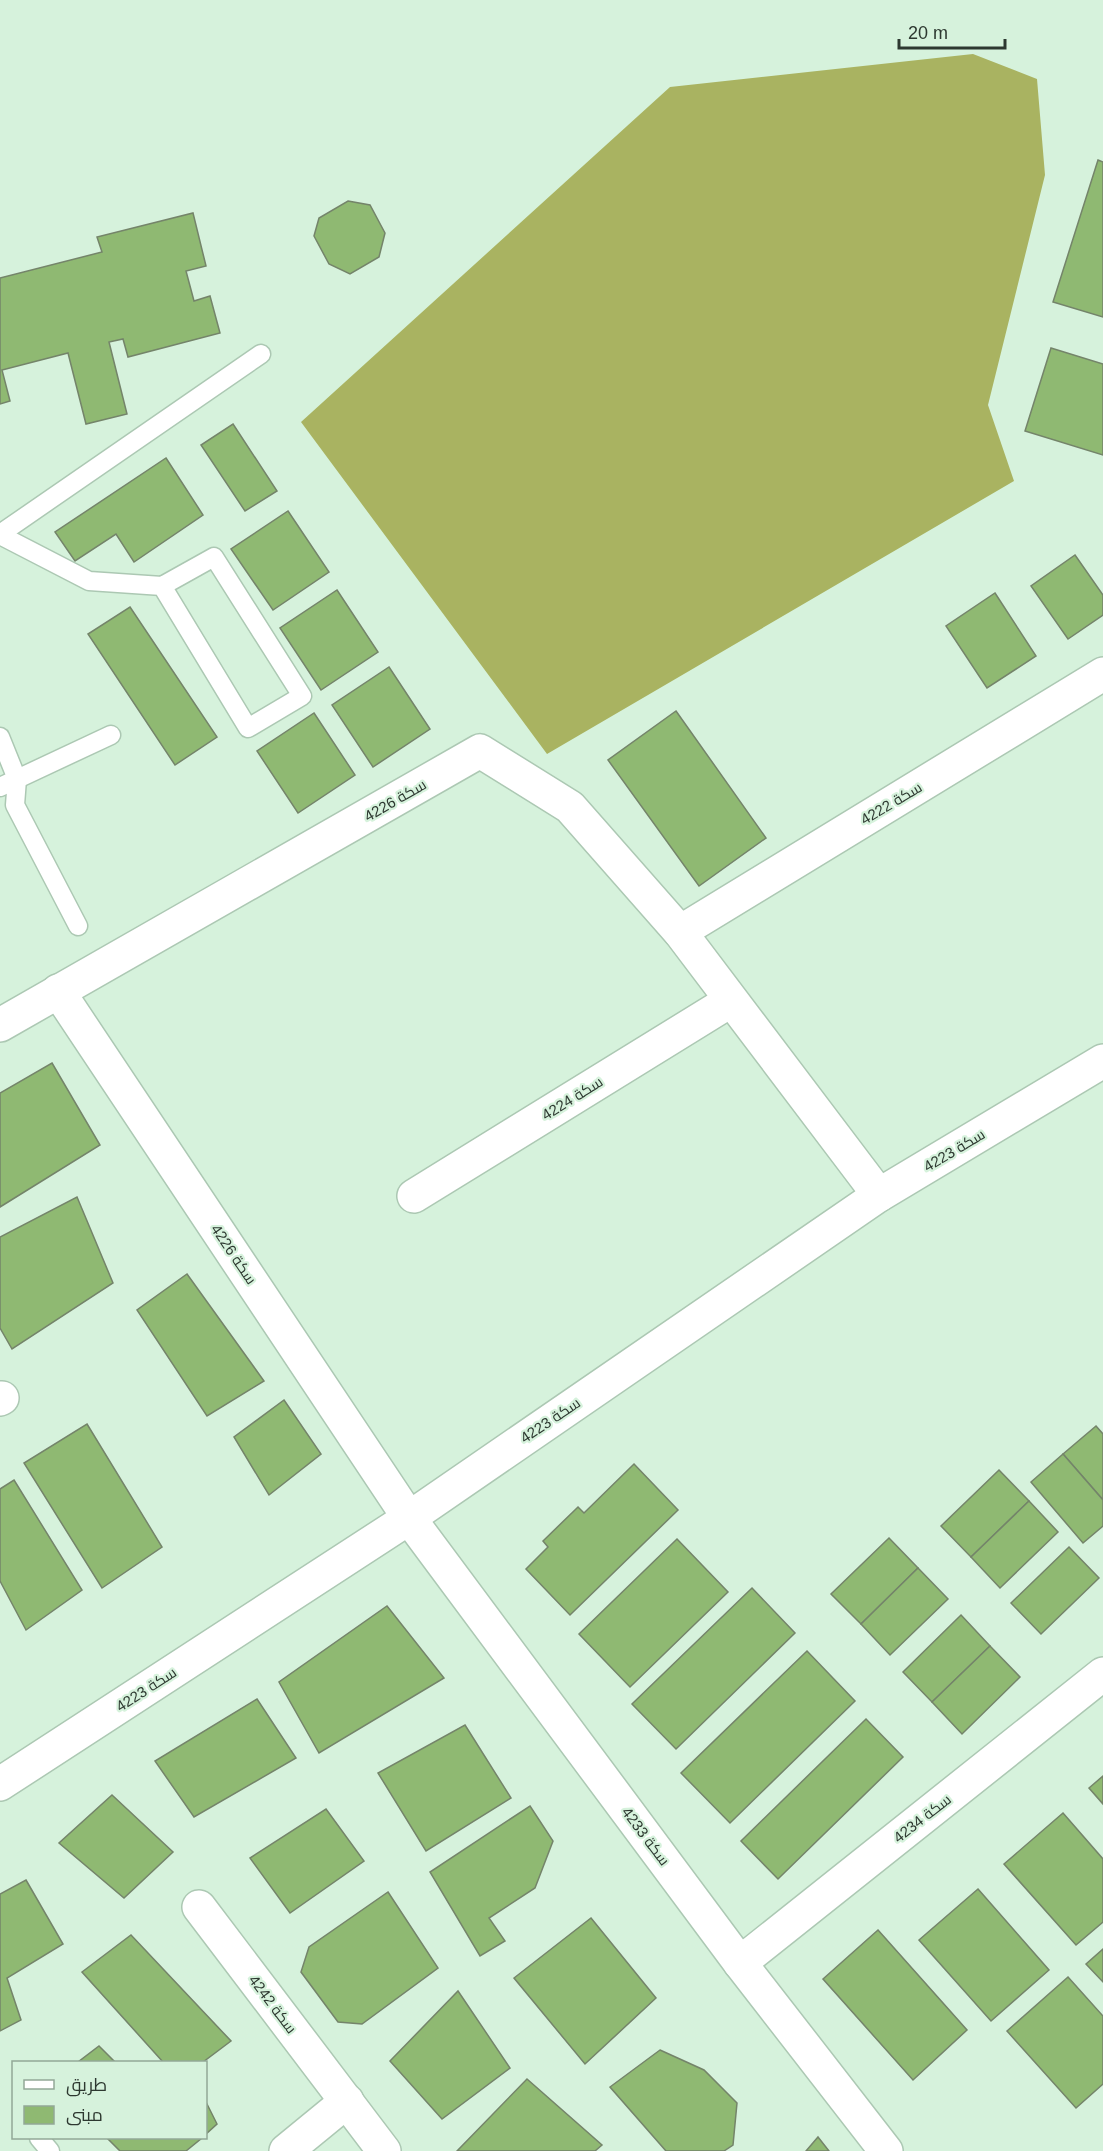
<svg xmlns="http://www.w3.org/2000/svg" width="1103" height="2151" font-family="Arial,Cairo,sans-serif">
  <rect width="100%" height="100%" fill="#d6f2dc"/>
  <!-- forest -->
  <polygon fill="#a9b361" points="973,54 1037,79 1045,175 988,405 1014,481 547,754 301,422 670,87"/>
  <!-- building -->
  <g fill="#8fb972" stroke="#74846a" stroke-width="1.5">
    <polygon points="1098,160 1103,162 1103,317 1053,302"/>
    <polygon points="348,201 370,205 385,233 379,257 350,274 329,264 314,236 319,218"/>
    <polygon points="193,213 206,266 186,271 194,301 210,296 220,333 128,357 123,339 109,342 127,414 86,424 68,353 2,370 10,401 0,404 0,278 102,252 97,237"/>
    <polygon points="1051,348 1103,364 1103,455 1025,431"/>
    <polygon points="233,424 277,491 245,511 201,445"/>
    <polygon points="166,458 203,515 134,562 116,534 75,561 55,532"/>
    <polygon points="288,511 329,572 273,610 231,549"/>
    <polygon points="1075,555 1103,595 1103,615 1068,639 1031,586"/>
    <polygon points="337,590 378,652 321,690 280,628"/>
    <polygon points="995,593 1036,656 987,688 946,626"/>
    <polygon points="130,607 217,737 175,765 88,634"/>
    <polygon points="389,667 430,729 373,767 332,705"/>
    <polygon points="676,711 766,838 699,886 608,760"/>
    <polygon points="314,713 355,775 298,813 257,751"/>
    <polygon points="52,1063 100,1145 0,1207 0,1093"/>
    <polygon points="77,1197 113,1283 12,1349 0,1328 0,1237"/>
    <polygon points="187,1274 264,1381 207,1416 137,1310"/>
    <polygon points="284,1400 321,1454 269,1495 234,1437"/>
    <polygon points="87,1424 162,1547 102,1588 24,1463"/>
    <polygon points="1096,1426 1103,1434 1103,1500 1063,1454"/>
    <polygon points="1063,1454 1103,1500 1103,1526 1083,1543 1031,1482"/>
    <polygon points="634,1464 678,1510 570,1615 526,1569 548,1547 543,1541 578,1507 584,1513"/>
    <polygon points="999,1470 1029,1501 971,1557 941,1526"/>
    <polygon points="14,1480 82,1590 26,1630 0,1581 0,1489"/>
    <polygon points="1029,1501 1058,1532 1000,1588 971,1557"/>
    <polygon points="889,1538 918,1568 861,1624 831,1594"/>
    <polygon points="677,1539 728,1592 630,1687 579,1634"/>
    <polygon points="1069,1547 1099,1578 1041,1634 1011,1603"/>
    <polygon points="918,1568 948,1599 890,1655 861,1624"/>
    <polygon points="752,1588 795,1633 676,1749 632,1704"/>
    <polygon points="387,1606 444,1678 319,1753 279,1682"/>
    <polygon points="961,1615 990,1646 932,1702 903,1672"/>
    <polygon points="990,1646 1020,1677 962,1734 932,1702"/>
    <polygon points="807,1651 855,1701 730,1823 681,1773"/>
    <polygon points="257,1699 296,1758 194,1817 155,1761"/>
    <polygon points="866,1719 903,1757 778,1879 741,1841"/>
    <polygon points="465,1725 511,1798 426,1851 378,1773"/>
    <polygon points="1103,1776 1103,1804 1089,1788"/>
    <polygon points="112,1795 173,1852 124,1898 59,1843"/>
    <polygon points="530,1806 553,1841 535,1888 489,1918 505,1941 480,1956 430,1872"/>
    <polygon points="326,1809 364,1861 290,1913 250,1858"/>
    <polygon points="1063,1813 1103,1859 1103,1922 1076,1945 1004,1864"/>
    <polygon points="26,1880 63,1944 7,1978 21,2020 0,2031 0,1894"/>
    <polygon points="978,1889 1049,1970 991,2021 919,1940"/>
    <polygon points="388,1892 438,1968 362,2024 338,2022 301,1972 309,1947"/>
    <polygon points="591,1918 656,1998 585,2064 514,1978"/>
    <polygon points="878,1930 967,2030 913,2080 823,1979"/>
    <polygon points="131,1935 231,2041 203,2062 163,2062 82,1972"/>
    <polygon points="1103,1949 1103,1982 1086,1964"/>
    <polygon points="1068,1977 1103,2016 1103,2084 1076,2108 1007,2031"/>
    <polygon points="458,1991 510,2068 442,2119 390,2061"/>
    <polygon points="99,2046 115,2062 78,2062"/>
    <polygon points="660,2050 704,2070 737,2103 733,2145 724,2151 666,2151 610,2087"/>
    <polygon points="527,2079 602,2145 595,2151 457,2151"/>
    <polygon points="206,2102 217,2124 206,2134"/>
    <polygon points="818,2137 829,2151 806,2151"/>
    <polygon points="107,2138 202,2138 186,2151 120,2151"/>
  </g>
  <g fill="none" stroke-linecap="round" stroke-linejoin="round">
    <!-- lane casing -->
    <g stroke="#acc8b3" stroke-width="21">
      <g id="lane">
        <polyline points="0,534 261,354"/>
        <polyline points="0,535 89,581 162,586 214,557 302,696 248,728 162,586"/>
        <polyline points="0,737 17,779 15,805 78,926"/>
        <polyline points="0,787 111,735"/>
        <polyline points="39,2138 50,2151"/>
      </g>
    </g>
    <!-- street casing -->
    <g stroke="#acc8b3" stroke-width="36">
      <g id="street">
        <polyline points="680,932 1103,674"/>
        <polyline points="58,991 409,1518 740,1963 886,2151"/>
        <polyline points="0,1025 480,751 570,807 680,932 879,1195"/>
        <polyline points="414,1196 730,1001"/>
        <polyline points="0,1399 2,1398"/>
        <polyline points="0,1784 409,1518 879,1195 1103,1061"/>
        <polyline points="199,1907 384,2151"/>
        <polyline points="740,1963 1103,1674"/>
        <polyline points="286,2151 347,2101"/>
      </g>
    </g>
    <!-- lane -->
    <use href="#lane" stroke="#fff" stroke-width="18"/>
    <!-- street -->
    <use href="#street" stroke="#fff" stroke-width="33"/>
  </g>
  <g text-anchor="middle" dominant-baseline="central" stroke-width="4.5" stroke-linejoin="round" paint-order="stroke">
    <!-- street labels -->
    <g font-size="15" fill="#2d3830" stroke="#d6f2dc">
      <text transform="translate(395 800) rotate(-30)">سكة 4226</text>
      <text transform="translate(891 803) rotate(-31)">سكة 4222</text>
      <text transform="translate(572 1098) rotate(-32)">سكة 4224</text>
      <text transform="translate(954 1150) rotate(-31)">سكة 4223</text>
      <text transform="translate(234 1254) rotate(56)">سكة 4226</text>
      <text transform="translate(550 1420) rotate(-34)">سكة 4223</text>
      <text transform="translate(146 1689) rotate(-33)">سكة 4223</text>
      <text transform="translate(922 1818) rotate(-38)">سكة 4234</text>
      <text transform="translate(646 1836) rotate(53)">سكة 4233</text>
      <text transform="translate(273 2004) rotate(53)">سكة 4242</text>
    </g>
  </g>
  <!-- legend -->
  <rect x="12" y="2061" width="195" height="78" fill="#d6f2dc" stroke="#92a897" stroke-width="1.5"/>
  <rect x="24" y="2080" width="30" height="9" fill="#ffffff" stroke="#92a897" stroke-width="1.5"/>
  <text x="66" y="2091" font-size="18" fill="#2d3830">طريق</text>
  <rect x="24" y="2106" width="30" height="18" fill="#8fb972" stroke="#92a897" stroke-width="1.5"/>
  <text x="66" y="2121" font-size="18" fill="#2d3830">مبنى</text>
  <!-- scale -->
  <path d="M899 39v9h106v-9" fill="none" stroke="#2d3830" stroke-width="3"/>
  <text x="908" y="39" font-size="18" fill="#2d3830" stroke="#d6f2dc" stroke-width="4.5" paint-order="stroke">20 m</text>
</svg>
